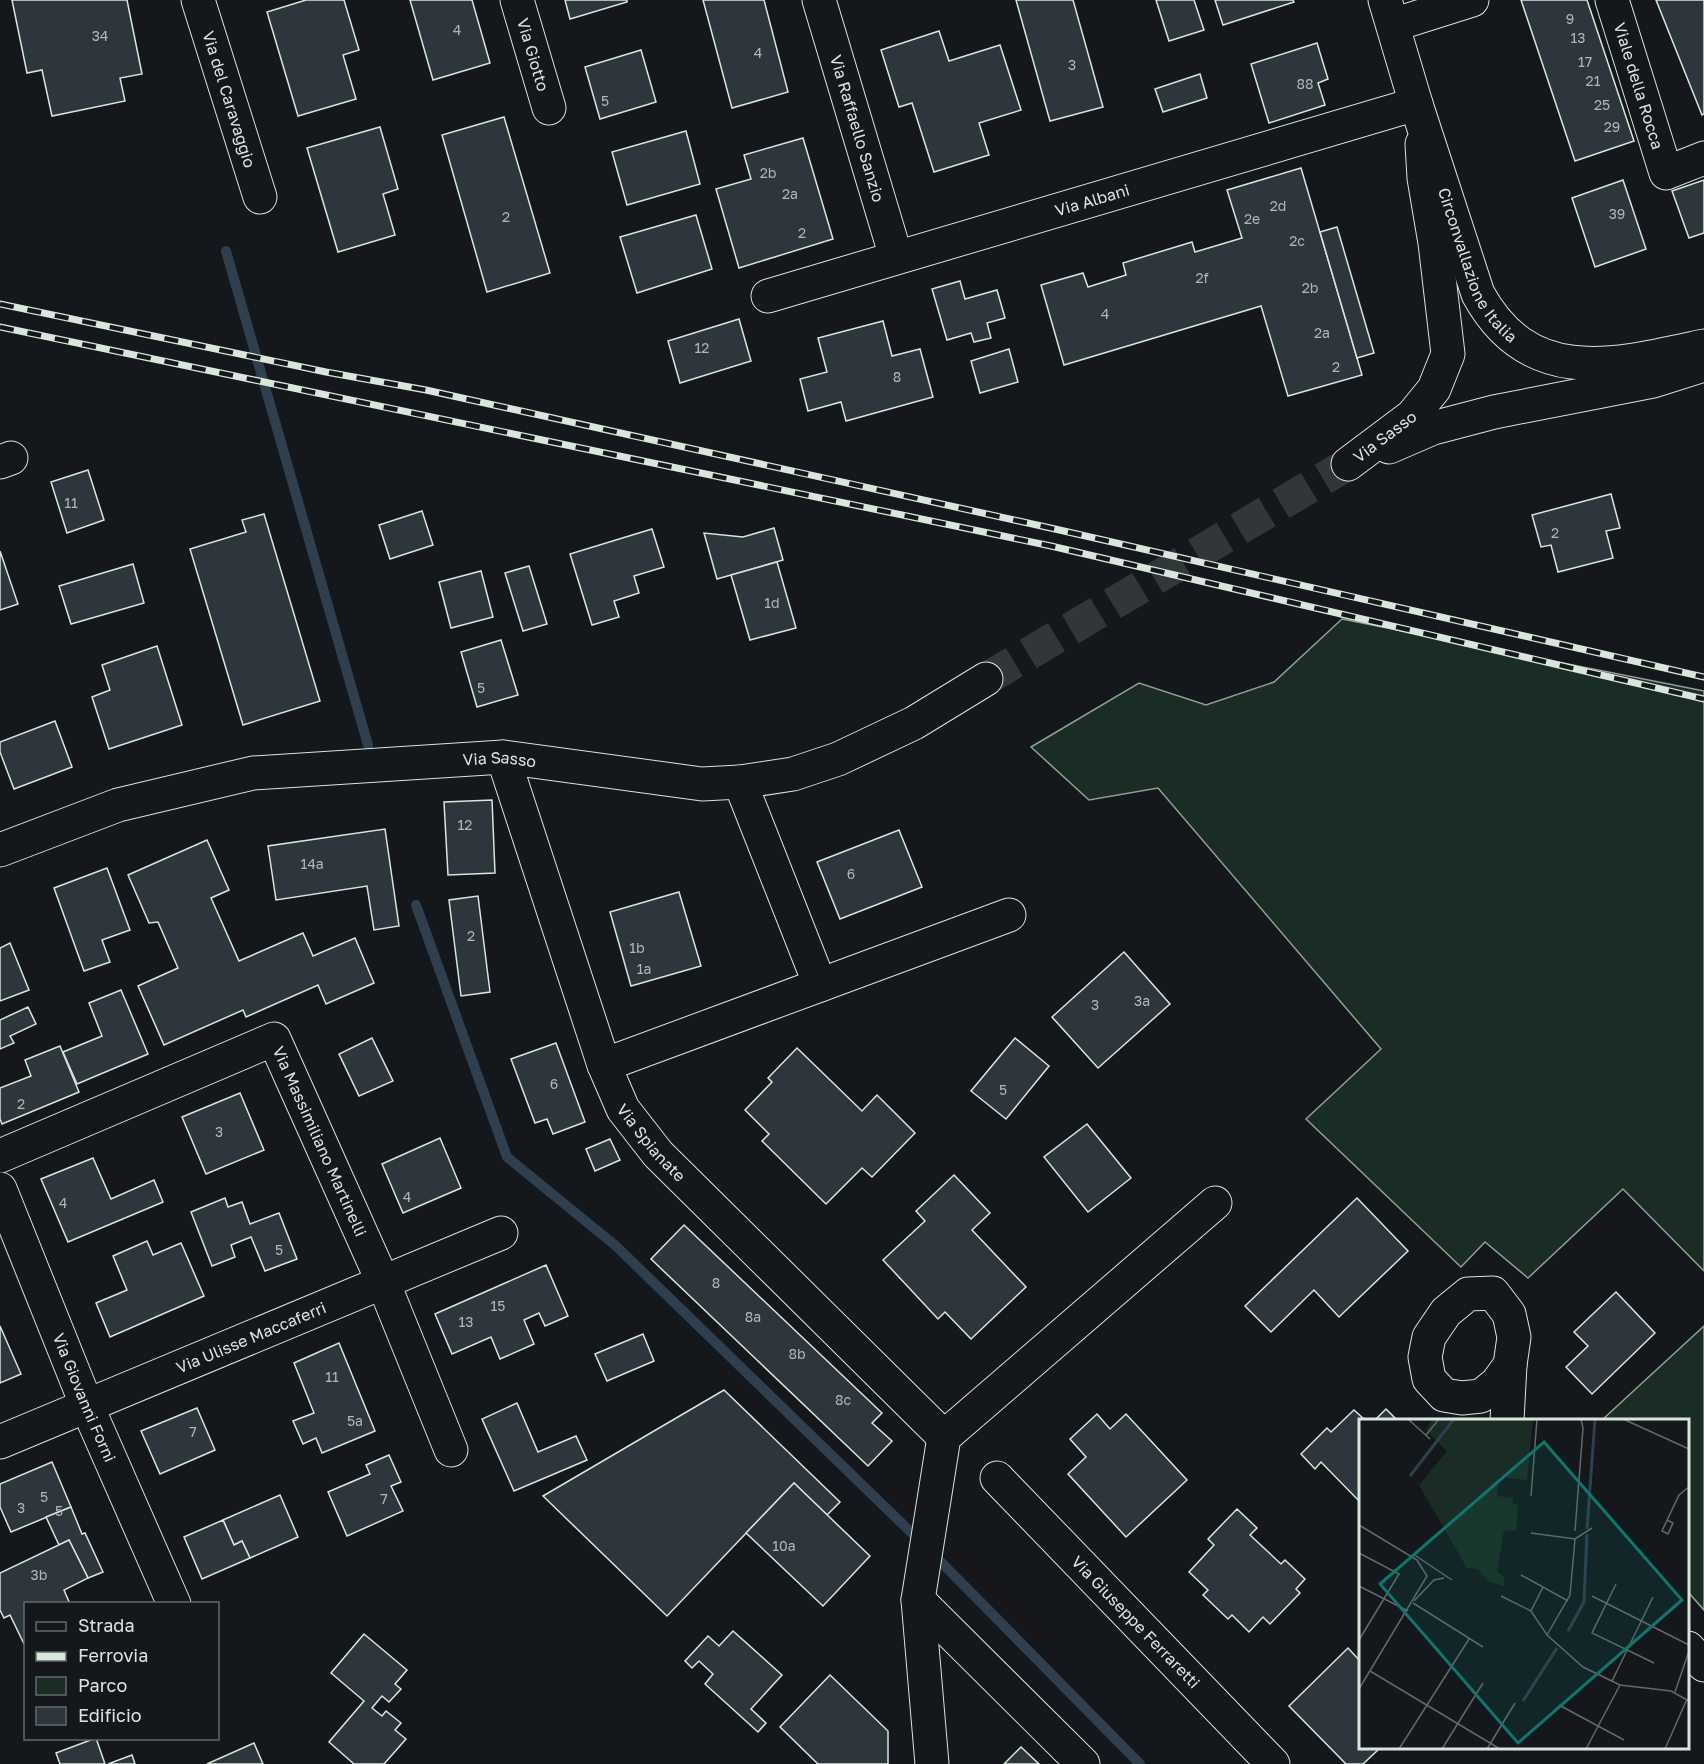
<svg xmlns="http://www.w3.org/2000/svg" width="1704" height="1764" font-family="'Golos Text',sans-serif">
  <rect width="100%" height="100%" fill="#14181c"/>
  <!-- green -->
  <g fill="#1a2d24" stroke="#939e99" stroke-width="1.5">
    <polygon points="1342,619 1704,691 1704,1271 1623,1189 1528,1278 1485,1242 1461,1267 1306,1119 1381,1049 1158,788 1089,800 1031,747 1139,683 1206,705 1274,682"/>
    <polygon points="1704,1326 1704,1610 1688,1592 1688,1420 1602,1420"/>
  </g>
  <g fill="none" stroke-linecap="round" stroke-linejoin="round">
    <!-- stream -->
    <g stroke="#2f3f4d" stroke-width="10">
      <polyline points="226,251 368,745"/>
      <polyline points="416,905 507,1157 616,1246 921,1542"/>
      <polyline points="932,1553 1140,1764"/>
    </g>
  </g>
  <!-- building -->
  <g fill="#2c363c" stroke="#d8e6dc" stroke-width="1.5">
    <polygon points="12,0 127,0 142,74 120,78 125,101 52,116 42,70 27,73"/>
    <polygon points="306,0 344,0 359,50 343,55 356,99 298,116 267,12"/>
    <polygon points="410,0 472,0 490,63 433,80"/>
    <polygon points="565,0 627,0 627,2 570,19"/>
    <polygon points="703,0 764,0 788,92 732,108"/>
    <polygon points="1016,0 1073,0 1103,107 1050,121"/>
    <polygon points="1156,0 1194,0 1204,30 1169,41"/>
    <polygon points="1215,0 1293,0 1294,2 1223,25"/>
    <polygon points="1521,0 1587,0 1634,141 1575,161"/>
    <polygon points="1656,0 1704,0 1704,114 1702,115"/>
    <polygon points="939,31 949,61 1000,45 1021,110 979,123 989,155 934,172 912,103 899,107 881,50"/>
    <polygon points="1317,43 1328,79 1318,83 1325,105 1269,123 1251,64"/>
    <polygon points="641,50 656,102 600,119 585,67"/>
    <polygon points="1200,74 1207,98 1163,112 1155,89"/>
    <polygon points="504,117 550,273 487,292 442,135"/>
    <polygon points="380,127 398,189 383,194 395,235 338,252 307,148"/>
    <polygon points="686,131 700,184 627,205 612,152"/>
    <polygon points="803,138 833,239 739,268 716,189 751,179 744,155"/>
    <polygon points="1301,168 1362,375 1288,396 1261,306 1064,365 1041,285 1083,273 1088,287 1126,275 1123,263 1192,242 1195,252 1242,238 1227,190"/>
    <polygon points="1623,180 1646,249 1595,267 1572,198"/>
    <polygon points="1704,180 1704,233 1689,238 1672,191"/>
    <polygon points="696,215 712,269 637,293 620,237"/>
    <polygon points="1337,227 1374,353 1357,358 1320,232"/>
    <polygon points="960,281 965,299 997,290 1005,318 987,323 991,338 974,342 971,333 947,340 932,289"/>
    <polygon points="739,319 751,361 680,383 668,341"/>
    <polygon points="883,321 892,356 920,349 933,397 846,421 841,402 808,411 800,379 827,372 818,338"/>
    <polygon points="1009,349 1018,382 980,393 971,361"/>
    <polygon points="88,470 104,520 67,533 51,482"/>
    <polygon points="1611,494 1620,528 1606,531 1613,558 1558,572 1551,545 1541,547 1532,515"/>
    <polygon points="422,511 433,545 390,559 379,525"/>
    <polygon points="264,514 320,701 243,725 190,549 246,532 242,520"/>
    <polygon points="774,528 783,560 717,579 704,533 743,537"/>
    <polygon points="652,529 664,567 634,576 639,593 614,601 619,617 592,625 570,554"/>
    <polygon points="0,551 18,604 0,610"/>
    <polygon points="777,562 796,628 750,640 731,575"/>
    <polygon points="133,564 144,603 71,624 59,586"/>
    <polygon points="529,566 547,624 523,631 505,573"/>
    <polygon points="481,571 493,617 451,628 439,582"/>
    <polygon points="501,640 518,695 477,707 461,652"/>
    <polygon points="157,646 182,725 109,749 92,697 110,690 102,665"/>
    <polygon points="55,721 72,767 14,789 0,752 0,742"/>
    <polygon points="492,800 495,873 448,875 444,802"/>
    <polygon points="385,829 399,926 374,930 367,886 276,900 268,846"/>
    <polygon points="899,830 922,887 840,919 817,862"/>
    <polygon points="207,840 229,890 211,898 239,961 303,933 313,956 355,938 374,983 326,1004 318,985 246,1017 243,1010 164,1045 138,986 178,968 158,922 149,923 128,875"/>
    <polygon points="107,868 130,930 102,940 110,962 84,971 54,888"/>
    <polygon points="679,892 701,966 631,986 610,912"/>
    <polygon points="478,896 490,992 461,996 449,900"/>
    <polygon points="10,943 29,990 0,1001 0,948"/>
    <polygon points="1124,952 1170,1004 1098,1068 1052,1017"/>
    <polygon points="121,990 148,1054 77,1084 63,1052 102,1036 89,1003"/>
    <polygon points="28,1007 36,1024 10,1036 14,1043 0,1049 0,1020"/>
    <polygon points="372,1038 393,1081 359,1096 339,1054"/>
    <polygon points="1015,1038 1049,1066 1006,1119 971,1091"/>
    <polygon points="556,1043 585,1122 553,1134 547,1119 535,1123 511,1059"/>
    <polygon points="60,1046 79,1092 2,1124 0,1119 0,1088 31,1076 25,1060"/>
    <polygon points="797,1048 862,1111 877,1095 915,1133 872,1177 862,1168 826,1204 762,1141 769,1134 745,1110 772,1082 768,1078"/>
    <polygon points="240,1093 264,1150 206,1174 182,1117"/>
    <polygon points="1087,1124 1131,1178 1088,1212 1044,1157"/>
    <polygon points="440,1138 461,1188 403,1213 382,1164"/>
    <polygon points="610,1139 620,1160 595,1171 586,1149"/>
    <polygon points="93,1158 111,1199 154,1180 163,1202 68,1242 41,1179"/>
    <polygon points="954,1175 990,1213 972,1230 1026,1287 971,1339 945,1312 938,1319 883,1260 925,1221 916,1211"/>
    <polygon points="225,1198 228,1207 242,1202 250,1224 279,1213 297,1259 265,1271 251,1237 231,1245 235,1257 212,1266 191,1212"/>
    <polygon points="1357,1198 1408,1251 1339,1317 1314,1290 1271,1332 1245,1306"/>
    <polygon points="684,1225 882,1413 872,1423 892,1441 868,1466 651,1259"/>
    <polygon points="147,1241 153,1255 181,1243 204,1296 110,1337 96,1303 127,1290 113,1256"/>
    <polygon points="546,1265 568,1316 545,1326 539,1313 524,1320 534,1344 500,1359 491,1337 452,1354 435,1314"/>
    <polygon points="1616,1292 1655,1333 1592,1394 1566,1367 1588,1346 1574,1332"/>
    <polygon points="0,1326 21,1374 0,1383"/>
    <polygon points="643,1334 654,1361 607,1381 595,1354"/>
    <polygon points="339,1343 375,1431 322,1453 316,1438 303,1444 293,1421 314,1413 294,1363"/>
    <polygon points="724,1390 840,1502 827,1515 794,1483 667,1616 543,1496"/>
    <polygon points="517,1403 538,1452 576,1436 587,1460 514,1491 482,1419"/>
    <polygon points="197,1408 215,1450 160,1474 141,1431"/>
    <polygon points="1386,1409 1397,1420 1375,1420"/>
    <polygon points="1354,1410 1365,1420 1360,1420 1360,1502 1321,1462 1315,1469 1301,1454 1327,1428 1331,1432"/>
    <polygon points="1097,1414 1110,1429 1126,1414 1187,1480 1126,1537 1068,1474 1086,1457 1070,1439"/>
    <polygon points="389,1455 401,1482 391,1486 403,1511 347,1536 328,1492 370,1474 366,1465"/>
    <polygon points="52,1462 71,1507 11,1532 0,1507 0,1484"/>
    <polygon points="794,1483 870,1556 823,1606 746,1533"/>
    <polygon points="280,1495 298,1537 250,1558 242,1541 234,1545 223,1520"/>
    <polygon points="71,1507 82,1534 85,1533 103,1572 88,1578 69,1540 59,1545 46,1517"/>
    <polygon points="1237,1509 1257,1528 1250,1535 1281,1564 1285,1560 1305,1579 1296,1589 1300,1593 1270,1624 1263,1617 1249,1632 1232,1615 1228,1619 1203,1595 1208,1590 1189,1572 1214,1545 1208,1539"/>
    <polygon points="223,1520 234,1545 242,1541 250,1558 202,1579 184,1537"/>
    <polygon points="69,1540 88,1578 64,1590 70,1604 26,1604 26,1648 10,1615 4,1618 0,1610 0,1573"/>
    <polygon points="733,1631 782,1675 751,1709 766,1723 758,1732 705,1684 713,1674 699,1661 692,1668 685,1661 708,1636 719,1646"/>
    <polygon points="364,1634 407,1670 395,1684 401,1689 389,1702 382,1696 372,1708 382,1716 386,1711 401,1723 395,1730 406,1739 384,1764 354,1764 329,1742 364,1701 331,1673"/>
    <polygon points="1348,1648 1360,1661 1360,1748 1380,1748 1363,1764 1346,1764 1289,1706"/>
    <polygon points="830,1675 888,1731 888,1764 818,1764 780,1727"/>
    <polygon points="96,1738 105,1764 60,1764 56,1753"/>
    <polygon points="254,1743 263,1764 207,1764"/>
    <polygon points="1021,1747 1039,1764 1004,1764"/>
    <polygon points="132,1755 135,1764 108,1764"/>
  </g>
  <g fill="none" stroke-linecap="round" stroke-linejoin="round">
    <!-- minor-tunnel -->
    <polyline stroke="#313739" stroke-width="33" stroke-dasharray="33 16" stroke-linecap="butt" points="986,679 1348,464"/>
    <!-- minor casing -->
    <g stroke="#d8e6dc" stroke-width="35">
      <g id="minor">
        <path id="s1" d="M198 0 260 197"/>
        <path id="s2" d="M517 0 549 108"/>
        <path id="s3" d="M819 0 896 257"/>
        <path id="s4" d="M1612 0 1666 173 1704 158"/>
        <polyline points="1393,25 1472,0"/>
        <path id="s5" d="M768 296 1416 104"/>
        <polyline points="1389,447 1433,428 1494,412 1653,381 1704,365"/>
        <polyline points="0,462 11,458"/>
        <path id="s6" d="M1348 464 1412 416 1434 389 1448 354 1435 243 1424 178 1422 144"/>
        <path id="s7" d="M503 757 604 1065 623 1109 658 1154 944 1437"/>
        <path id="s8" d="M0 850 118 805 253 773 503 757 702 784 740 782 793 774 838 759 914 723 986 679"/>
        <polyline points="820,985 1009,915"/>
        <polyline points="604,1065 820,985 740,782"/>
        <path id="s9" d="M0 1156 274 1039 383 1282 451 1450"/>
        <path id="s10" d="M0 1189 87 1406 174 1604"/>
        <polygon points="1493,1293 1509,1314 1514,1337 1510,1365 1497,1383 1481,1396 1462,1398 1444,1395 1429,1379 1425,1357 1429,1337 1446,1312 1468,1294"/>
        <polyline points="1507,1420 1510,1365"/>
        <path id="s11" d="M0 1442 501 1233"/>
        <path id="s12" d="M997 1478 1273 1764"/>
        <polyline points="918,1600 1083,1764"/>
        <polyline points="1688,1648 1704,1665"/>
        <polyline points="932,1764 918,1600 944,1437 1215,1203"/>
      </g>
    </g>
    <!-- major casing -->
    <g stroke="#d8e6dc" stroke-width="35">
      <g id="major">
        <path id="s13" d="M1385 0 1416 104 1478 294C1530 389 1616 365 1704 346"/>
      </g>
    </g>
    <!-- minor -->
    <use href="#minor" stroke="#14181c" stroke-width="33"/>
    <!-- major -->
    <use href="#major" stroke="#14181c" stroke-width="33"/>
    <!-- rail casing -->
    <g stroke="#d8e6dc" stroke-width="7">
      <g id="rail">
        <polyline points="0,304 326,372 426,390 1055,529 1704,677"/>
        <polyline points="0,327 1051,546 1704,699"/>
      </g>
    </g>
    <!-- rail -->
    <use href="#rail" stroke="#14181c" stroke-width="4.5" stroke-dasharray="14" stroke-linecap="butt"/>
  </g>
  <g text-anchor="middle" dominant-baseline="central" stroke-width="4.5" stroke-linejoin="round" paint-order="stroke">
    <!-- number labels -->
    <g font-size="14" fill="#adbab4">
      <text x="1570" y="18">9</text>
      <text x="457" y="29">4</text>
      <text x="100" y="35">34</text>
      <text x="1578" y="37">13</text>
      <text x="758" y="52">4</text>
      <text x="1585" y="61">17</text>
      <text x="1072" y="64">3</text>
      <text x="1593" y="80">21</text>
      <text x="1305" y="83">88</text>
      <text x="605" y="100">5</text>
      <text x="1602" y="104">25</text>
      <text x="1612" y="126">29</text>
      <text x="768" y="172">2b</text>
      <text x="790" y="193">2a</text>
      <text x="1278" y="205">2d</text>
      <text x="1617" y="213">39</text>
      <text x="506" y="216">2</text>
      <text x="1252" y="218">2e</text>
      <text x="802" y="232">2</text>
      <text x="1297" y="240">2c</text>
      <text x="1202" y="277">2f</text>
      <text x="1310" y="287">2b</text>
      <text x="1105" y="313">4</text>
      <text x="1322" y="332">2a</text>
      <text x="702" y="347">12</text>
      <text x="1336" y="366">2</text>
      <text x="897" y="376">8</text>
      <text x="71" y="502">11</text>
      <text x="1555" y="532">2</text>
      <text x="772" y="602">1d</text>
      <text x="481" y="687">5</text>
      <text x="465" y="824">12</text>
      <text x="312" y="863">14a</text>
      <text x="851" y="873">6</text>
      <text x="471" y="935">2</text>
      <text x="637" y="947">1b</text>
      <text x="644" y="968">1a</text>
      <text x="1142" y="1000">3a</text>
      <text x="1095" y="1004">3</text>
      <text x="554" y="1083">6</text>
      <text x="1003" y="1089">5</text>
      <text x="21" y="1103">2</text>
      <text x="219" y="1131">3</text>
      <text x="407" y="1196">4</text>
      <text x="63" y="1202">4</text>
      <text x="279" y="1249">5</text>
      <text x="716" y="1282">8</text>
      <text x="498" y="1305">15</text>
      <text x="753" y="1316">8a</text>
      <text x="466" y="1321">13</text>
      <text x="797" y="1353">8b</text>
      <text x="332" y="1376">11</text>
      <text x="843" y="1399">8c</text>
      <text x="355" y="1420">5a</text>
      <text x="193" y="1431">7</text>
      <text x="44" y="1496">5</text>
      <text x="384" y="1498">7</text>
      <text x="21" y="1507">3</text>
      <text x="59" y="1510">5</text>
      <text x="784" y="1545">10a</text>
      <text x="39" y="1574">3b</text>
    </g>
    <!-- street labels -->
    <g font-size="16" fill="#d8e6dc" stroke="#14181c">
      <text stroke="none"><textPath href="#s2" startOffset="57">Via Giotto</textPath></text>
      <text stroke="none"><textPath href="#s4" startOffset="90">Viale della Rocca</textPath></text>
      <text stroke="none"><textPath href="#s1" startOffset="104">Via del Caravaggio</textPath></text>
      <text stroke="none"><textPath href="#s3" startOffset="134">Via Raffaello Sanzio</textPath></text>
      <text stroke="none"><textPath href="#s5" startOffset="338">Via Albani</textPath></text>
      <text stroke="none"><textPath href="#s13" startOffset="282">Circonvallazione Italia</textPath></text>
      <text stroke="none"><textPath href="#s6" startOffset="46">Via Sasso</textPath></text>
      <text stroke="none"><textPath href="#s8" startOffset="512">Via Sasso</textPath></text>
      <text stroke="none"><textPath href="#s9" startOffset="410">Via Massimiliano Martinelli</textPath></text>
      <text stroke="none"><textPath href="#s7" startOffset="416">Via Spianate</textPath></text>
      <text stroke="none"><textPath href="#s11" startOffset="272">Via Ulisse Maccaferri</textPath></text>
      <text stroke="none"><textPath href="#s10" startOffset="225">Via Giovanni Forni</textPath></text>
      <text stroke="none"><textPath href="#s12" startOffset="200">Via Giuseppe Ferraretti</textPath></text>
    </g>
  </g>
  <!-- overview -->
  <g transform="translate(1359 1419)">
    <rect width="330" height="330" fill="#14181c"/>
    <path d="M74 0H174L168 61 140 58 138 77 154 79V85L159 86 157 112 145 111 138 152 145 158V167L130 163 119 150 108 149 60 66 88 32 67 11Z" fill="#1a2d24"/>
    <path fill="none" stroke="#2f3f4d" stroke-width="3" d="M51 57 95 0M228 110 236 0M209 212 225 183 228 115M164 282 198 229"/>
    <path fill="none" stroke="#626a69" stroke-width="1.5" d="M49 0 71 20M264 0 330 30M67 16 80 0M172 77 178 0M308 101 314 104 309 115 303 112 320 76 330 68M0 106 58 141 68 157 0 270M216 112 224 9 222 0M172 114 216 120 233 109M0 134 40 155 0 221M54 135 93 161M162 156 184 168M257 165 233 214 295 244M0 167 49 192M142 177 172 192 188 216 224 248 261 266 312 272 330 282M233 177 330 226M55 182 75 161 85 159M54 184 124 228M172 192 184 168 209 182M188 216 211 176 216 120M11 252 141 330M253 262 294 178M316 273 330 232M200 286 265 321M40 330 110 220M83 330 124 264M128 330 156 284M227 330 261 266M306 330 328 280"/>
    <path fill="#0f766e" fill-opacity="0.15" stroke="#0f766e" stroke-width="3" d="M185 23 323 181 159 324 21 165Z"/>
    <rect width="330" height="330" fill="none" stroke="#d8e6dc" stroke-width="3"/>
  </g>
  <!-- legend -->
  <rect x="24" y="1602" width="195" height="138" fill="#14181c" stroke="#626a69" stroke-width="1.5"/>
  <rect x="36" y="1622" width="30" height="9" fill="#14181c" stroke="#626a69" stroke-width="1.5"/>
  <text x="78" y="1632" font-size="18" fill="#d8e6dc">Strada</text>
  <rect x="36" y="1652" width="30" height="9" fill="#d8e6dc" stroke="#626a69" stroke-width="1.5"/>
  <text x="78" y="1662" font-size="18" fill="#d8e6dc">Ferrovia</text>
  <rect x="36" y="1677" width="30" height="18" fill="#1a2d24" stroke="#626a69" stroke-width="1.5"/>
  <text x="78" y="1692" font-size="18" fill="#d8e6dc">Parco</text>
  <rect x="36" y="1707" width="30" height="18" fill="#2c363c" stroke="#626a69" stroke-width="1.5"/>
  <text x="78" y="1722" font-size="18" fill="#d8e6dc">Edificio</text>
</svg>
